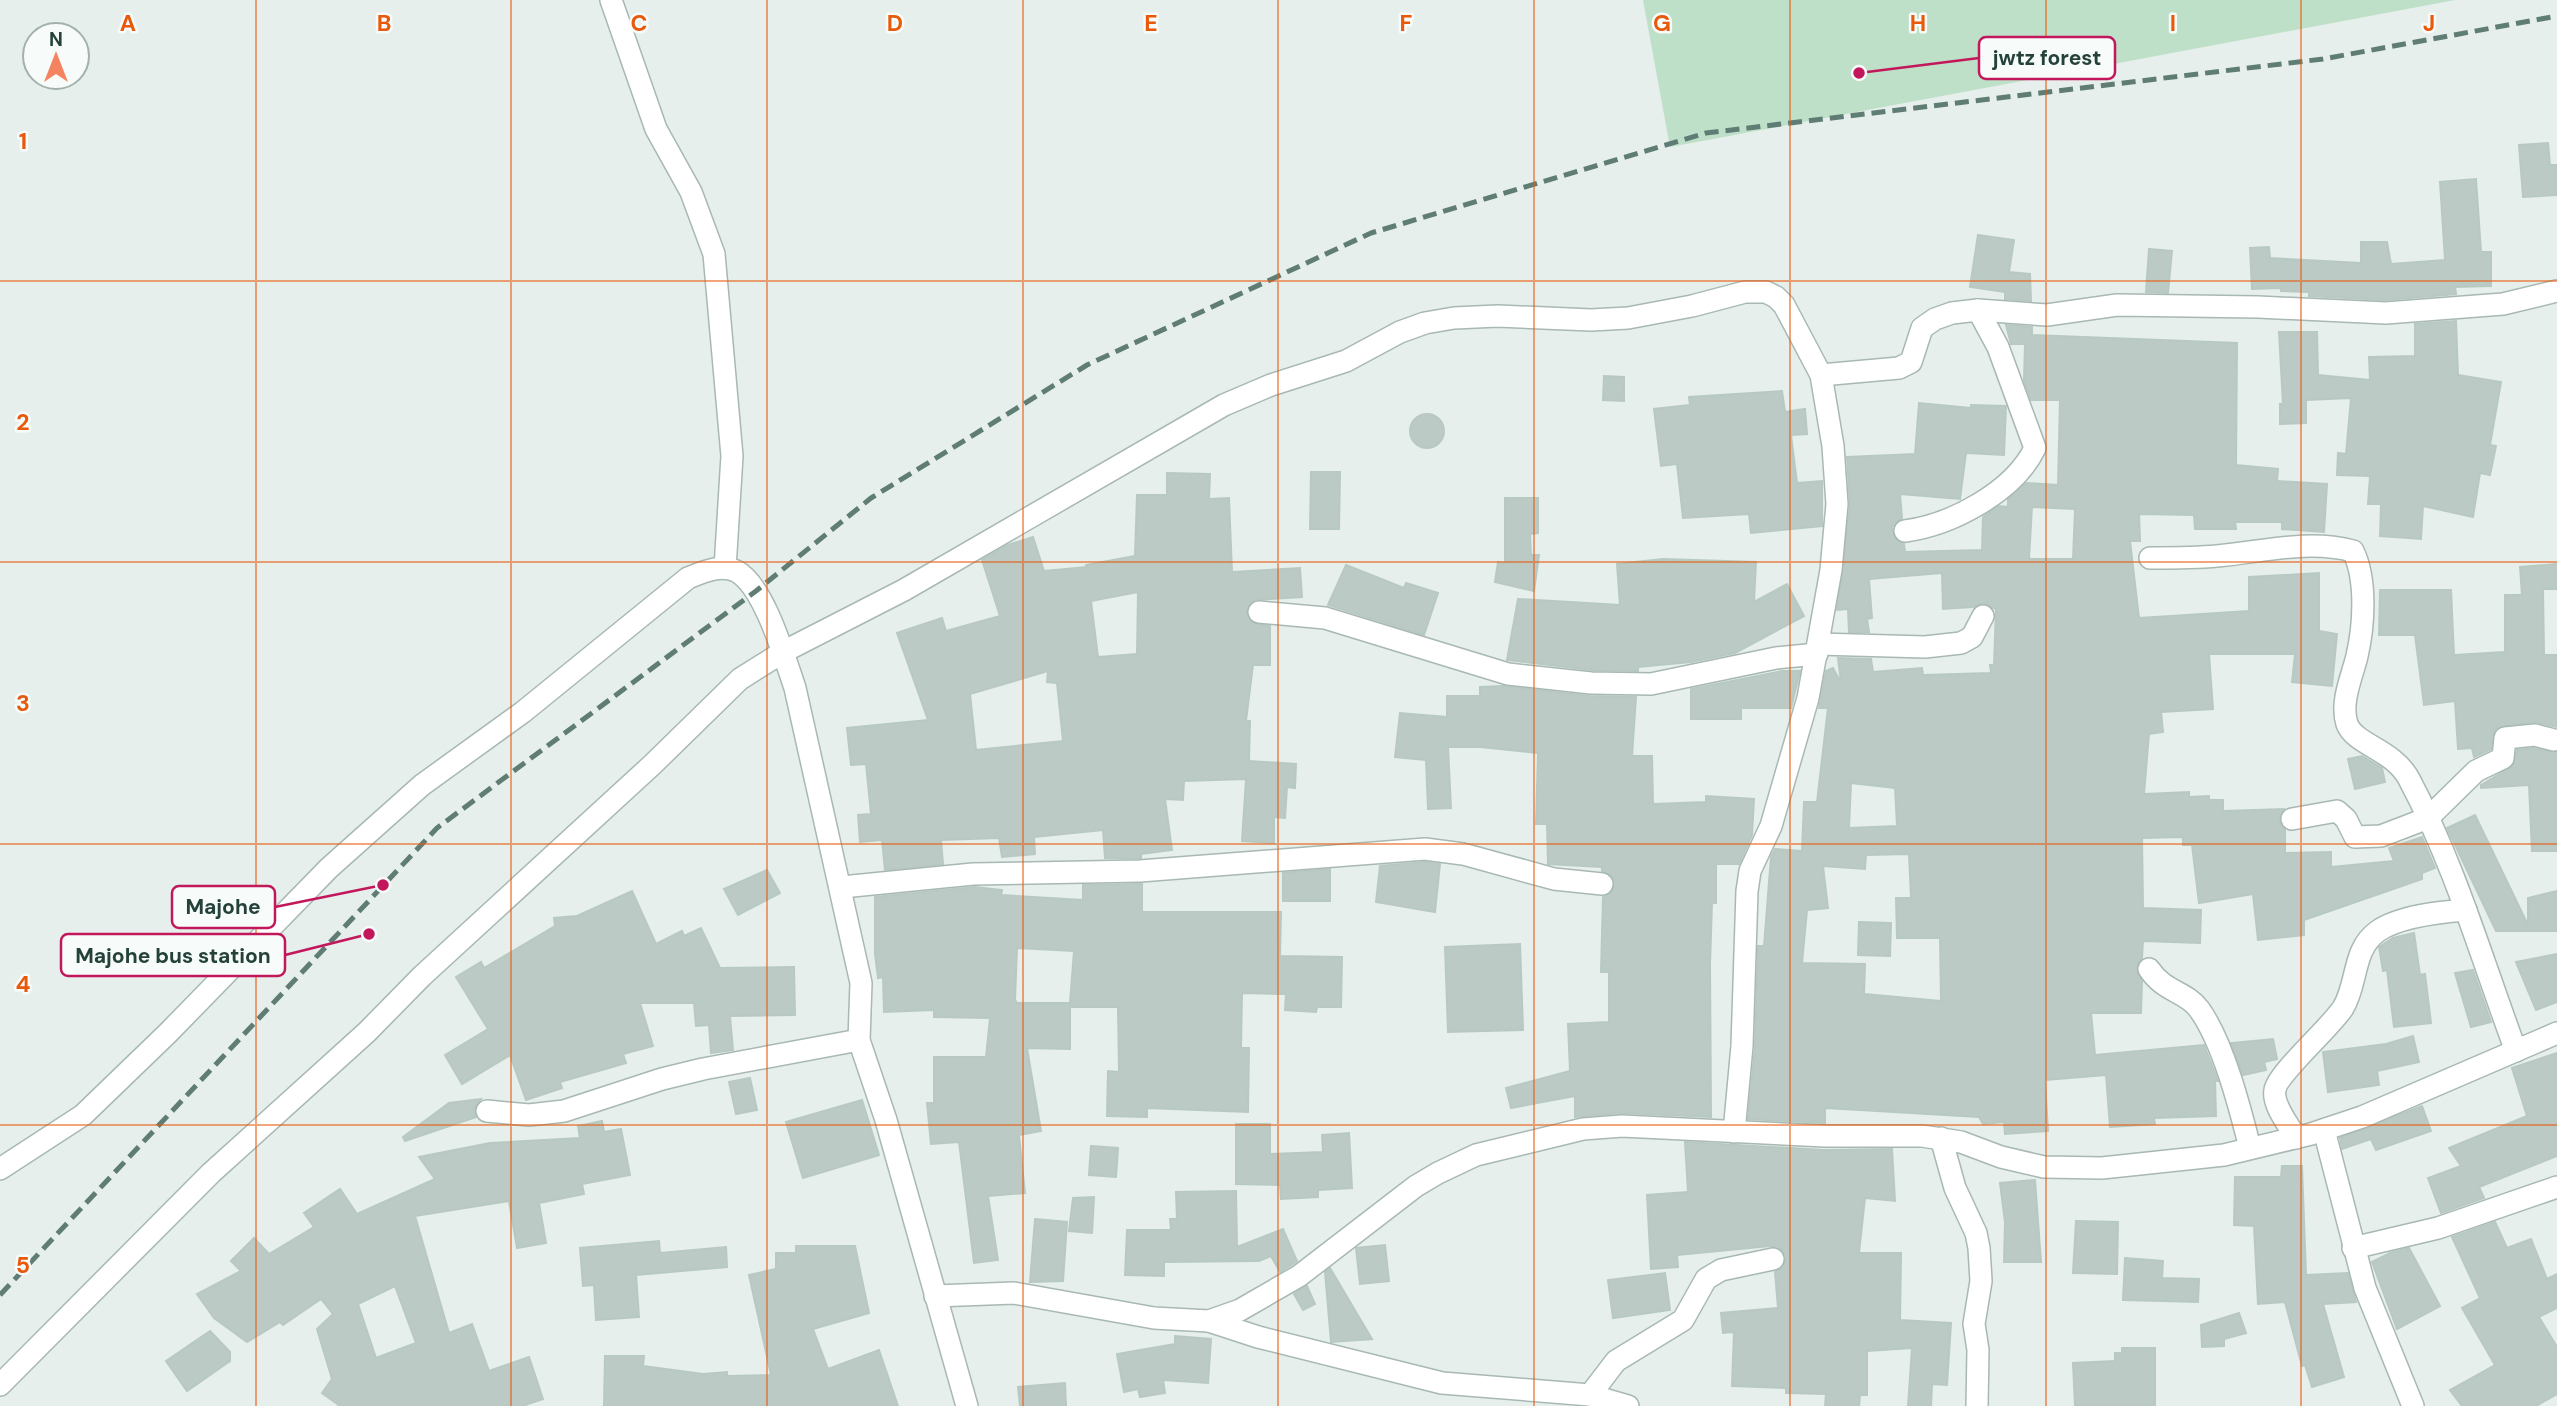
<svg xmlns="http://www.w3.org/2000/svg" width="2557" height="1406" font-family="'DM Sans',sans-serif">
  <rect width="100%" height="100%" fill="#e6efeb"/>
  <!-- green -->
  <polygon fill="#bfe0c8" points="1643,0 2455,0 1670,147"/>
  <!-- building -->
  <g fill="#bbcac4" stroke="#b8c9c2" stroke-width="2" fill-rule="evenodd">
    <polygon points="2548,143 2550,165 2557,165 2557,195 2523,197 2519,145"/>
    <polygon points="2476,179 2481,252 2491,252 2491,286 2455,287 2456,294 2386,300 2309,296 2309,292 2281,291 2281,288 2252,289 2250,248 2269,247 2270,258 2361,263 2361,242 2387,242 2391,264 2445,260 2440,182"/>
    <polygon points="1978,235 2014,240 2009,272 2030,274 2031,301 2005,299 2005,292 1970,287"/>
    <polygon points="2149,249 2172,251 2168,293 2146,292"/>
    <polygon points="2456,321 2458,375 2501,382 2490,445 2496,446 2490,475 2480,473 2473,517 2423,506 2421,539 2380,536 2381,504 2368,504 2370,476 2337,475 2338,453 2346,454 2351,398 2306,400 2306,423 2280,424 2280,404 2283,404 2279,332 2317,332 2318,375 2370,380 2369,357 2415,356 2415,324"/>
    <path d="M2006 325 2032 327V335L2237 343 2236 465 2278 469 2277 481 2327 484 2324 532 2282 529V522H2235L2236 529H2195L2194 515 2139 514 2140 541H2130L2139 618 2249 611V577L2319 573V631L2337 634 2332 686 2292 682 2295 654H2209L2213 709 2161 712 2163 732 2149 734 2144 794 2189 792V797L2209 796V800H2223V811L2284 809 2279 821 2285 829V853L2331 852V867L2394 861 2389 848 2422 837 2435 868 2422 873V879L2304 920V935L2258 940 2253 894 2199 903 2192 845H2183V837L2142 838 2143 908 2201 910 2200 943 2143 941 2142 958 2136 970 2142 981 2141 1013H2091L2095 1055 2204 1045 2218 1081H2215L2216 1116 2154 1118 2155 1124 2110 1127 2106 1075 2045 1080 2048 1131 2005 1134 2004 1122 1983 1124 1979 1117 1825 1108V1123L1748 1119 1755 1047 1758 946H1764L1771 857 1775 849 1802 851 1804 802H1817L1828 708H1819L1826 671 1833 668 1841 683 1838 658 1871 659 1873 672 1922 668 1923 675 1991 673 1990 665H1994L1996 609 1983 603 1973 607 1943 609 1942 573 1869 579 1872 618 1867 619 1869 632H1849L1848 609 1837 610 1850 505 1847 457 1915 454 1919 403 1971 408V405L2006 406 2004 455 1966 453 1960 499 1900 494 1902 518 1892 527 1895 539 1904 544 1905 552 1982 550 1983 517 1999 506 2008 507V499L2026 483 2058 485 2060 400H2031L2024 380 2025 344H2011ZM2032 507 2075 509 2073 559H2029ZM1851 783 1895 788 1897 826 1849 828ZM1909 854 1911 898H1896L1897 938H1940L1941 1001 1864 994 1865 964 1802 963 1807 910 1828 908 1823 866 1865 869 1866 855Z"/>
    <polygon points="1604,376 1624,377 1624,401 1603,400"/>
    <polygon points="1782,391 1785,412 1805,409 1807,434 1791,435 1797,483 1822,481 1822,526 1751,533 1749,514 1683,518 1677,464 1661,466 1654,409 1690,405 1689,397"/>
    <circle cx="1427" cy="431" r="17"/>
    <polygon points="1311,472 1340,472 1339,529 1310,529"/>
    <path d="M1167 473 1210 474 1209 499 1229 498 1232 572 1300 568 1302 597 1254 600 1246 610 1252 623 1270 626V665H1253L1246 721H1250L1249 761 1296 764 1295 788 1287 787 1285 818 1274 817V843L1242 841 1246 779 1184 781 1183 800 1165 799 1172 850 1141 854V858H1105L1103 830 1034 837 1035 854 1002 857 999 838 941 840 943 864 885 870 882 840 860 842 858 815 871 814 866 764 851 765 847 728 928 720 897 633 942 618 946 631 1000 616 982 560 1008 545 1033 537 1044 571 1087 567 1086 565 1135 556 1137 495H1167ZM1138 592 1137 654 1098 657 1091 601ZM1048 671 1047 682 1057 683 1063 741 976 750 970 694Z"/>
    <polygon points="1505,498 1538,498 1538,533 1530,534 1531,555 1539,555 1534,591 1495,582 1498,562 1505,563"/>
    <polygon points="1663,559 1756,562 1754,602 1787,584 1804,616 1735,653 1691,662 1638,667 1638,671 1592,670 1507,660 1518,599 1620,605 1617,564"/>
    <polygon points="2557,564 2557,589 2543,589 2544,655 2557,655 2557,727 2534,722 2499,727 2494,732 2491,749 2474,757 2472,748 2458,749 2455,701 2424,705 2415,635 2379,635 2380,590 2451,590 2454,655 2505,652 2505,595 2522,595 2520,567"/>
    <polygon points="1346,565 1404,588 1406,583 1438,593 1424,635 1328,605"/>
    <polygon points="1782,671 1800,671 1791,708 1741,708 1741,719 1691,719 1691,689"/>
    <polygon points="1503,686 1590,696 1636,697 1632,756 1652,756 1653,804 1706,802 1706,796 1754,799 1752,835 1739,864 1716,864 1716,903 1712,903 1710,964 1711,1117 1622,1113 1575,1117 1575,1096 1511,1108 1506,1088 1570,1071 1568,1024 1609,1022 1609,972 1601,972 1603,897 1613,891 1614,879 1602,871 1602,867 1548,864 1547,824 1536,824 1538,753 1480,747 1448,747 1451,808 1428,809 1426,760 1395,757 1400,713 1447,717 1447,696 1480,696 1480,687"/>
    <polygon points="2534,748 2557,753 2557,851 2532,851 2529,785 2481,788 2481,785 2513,766 2517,750"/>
    <polygon points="2362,756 2382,768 2385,782 2355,789 2348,759"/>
    <polygon points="2475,815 2528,925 2528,898 2557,891 2557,931 2496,931 2447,828"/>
    <polygon points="1425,862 1440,864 1435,912 1376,902 1380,866"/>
    <polygon points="1330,869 1330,901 1283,901 1283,873"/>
    <polygon points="767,870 780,893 738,915 724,889"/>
    <path d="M1142 884V912H1281L1280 956 1342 957 1341 1007H1317L1316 1012 1285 1010 1286 994 1242 993 1241 1048H1249L1248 1112 1147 1108V1117L1107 1116 1108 1071 1119 1072 1118 1007H1070V1049L1027 1048 1041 1131 1019 1135 1025 1193 988 1196 998 1260 974 1263 959 1142 931 1144 927 1103H934V1057H986L990 1018 934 1017V1010L884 1012 883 977 878 978 875 954V897L975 887 1002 890 1001 895 1083 900V885ZM1017 948 1074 951 1070 1003H1017L1015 1000Z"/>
    <polygon points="632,891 656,944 682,931 684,936 701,928 720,968 794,967 795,1015 730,1016 733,1050 711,1053 709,1025 696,1026 694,1003 640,1003 653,1046 623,1054 626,1063 560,1082 562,1088 526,1100 510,1055 462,1084 445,1055 488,1029 456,977 481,962 484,968 555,926 554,918 577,916"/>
    <polygon points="1859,922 1891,923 1890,956 1858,955"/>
    <polygon points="2414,933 2420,975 2425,974 2431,1023 2394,1027 2387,970 2383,971 2379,947 2393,938"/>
    <polygon points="1520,944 1523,1030 1448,1032 1445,947"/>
    <polygon points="2557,954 2557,1002 2536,1010 2516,962"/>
    <polygon points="2473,970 2491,1022 2471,1027 2455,973"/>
    <polygon points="2413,1036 2419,1062 2377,1071 2379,1085 2328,1092 2323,1052 2386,1044"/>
    <polygon points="2273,1039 2277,1059 2264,1062 2266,1070 2243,1075 2231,1043"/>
    <polygon points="2557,1053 2557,1156 2479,1187 2484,1198 2441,1213 2428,1178 2461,1166 2449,1148 2527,1116 2512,1068"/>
    <polygon points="750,1078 757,1110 736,1114 729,1082"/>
    <polygon points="481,1099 474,1109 476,1117 405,1141 403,1137 449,1103"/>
    <polygon points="862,1100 879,1155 803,1178 786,1122"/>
    <polygon points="2422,1106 2431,1131 2376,1150 2371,1139 2342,1149 2340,1138"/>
    <path d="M602 1121 604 1132 621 1129 630 1175 582 1184 584 1194 539 1203 546 1243 517 1248 509 1201 415 1216 449 1333 472 1324 489 1371 529 1357 543 1399 522 1406H340L322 1393 332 1379 317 1329 333 1314 321 1299 283 1325 280 1322 247 1342 214 1318 197 1294 241 1271 231 1261 254 1238 269 1254 314 1227 304 1213 340 1189 357 1214 435 1179 419 1157 490 1143 580 1138 578 1126ZM395 1286 416 1343 376 1358 358 1304Z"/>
    <polygon points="1236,1124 1270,1124 1270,1154 1323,1152 1322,1135 1349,1133 1352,1188 1318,1190 1318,1197 1281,1199 1280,1185 1236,1184"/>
    <polygon points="1685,1142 1824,1150 1892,1149 1895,1201 1865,1198 1859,1253 1901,1253 1900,1320 1951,1323 1947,1385 1932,1384 1931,1406 1908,1406 1912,1348 1867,1351 1867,1395 1860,1395 1859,1406 1825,1406 1826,1394 1786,1393 1786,1388 1732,1386 1734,1332 1723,1333 1721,1313 1778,1308 1775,1272 1782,1268 1786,1257 1782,1250 1770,1246 1677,1255 1678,1267 1651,1269 1647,1195 1688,1192"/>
    <polygon points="1091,1146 1118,1148 1116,1177 1089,1175"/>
    <polygon points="2282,1166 2302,1166 2306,1275 2348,1273 2356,1302 2323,1304 2344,1377 2312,1387 2305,1365 2302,1366 2285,1302 2258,1304 2254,1226 2234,1225 2235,1177 2281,1177"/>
    <polygon points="2035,1180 2041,1262 2004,1262 2005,1222 2000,1183"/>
    <polygon points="1236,1191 1237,1247 1283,1229 1297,1261 1280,1272 1271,1256 1259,1261 1164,1262 1164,1276 1125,1275 1127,1230 1171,1230 1170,1219 1177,1219 1176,1192"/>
    <polygon points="1094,1197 1092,1233 1069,1231 1073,1198"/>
    <polygon points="1035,1219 1067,1222 1063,1281 1030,1282"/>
    <polygon points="2076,1221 2118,1222 2117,1274 2073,1273"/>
    <polygon points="2495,1222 2507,1248 2531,1239 2547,1279 2557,1274 2557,1308 2539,1317 2557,1347 2557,1394 2536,1406 2462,1406 2450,1390 2495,1365 2462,1308 2480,1298 2452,1237"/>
    <polygon points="659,1241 660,1253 726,1247 727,1267 636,1275 639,1317 596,1320 594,1285 583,1286 580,1248"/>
    <polygon points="1385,1245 1389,1281 1360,1284 1356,1248"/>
    <polygon points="796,1246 855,1246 869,1313 813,1329 828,1369 879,1350 898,1406 604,1406 605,1356 644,1356 643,1366 703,1374 727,1372 727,1376 771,1375 749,1275 776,1269 776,1253 796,1253"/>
    <polygon points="2409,1248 2440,1306 2397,1329 2372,1262 2390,1253"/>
    <polygon points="2125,1258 2163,1261 2162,1278 2199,1279 2198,1302 2123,1300"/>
    <polygon points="1330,1268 1372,1339 1331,1342 1325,1272"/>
    <polygon points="1665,1273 1670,1310 1613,1318 1608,1280"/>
    <polygon points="1307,1286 1315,1304 1303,1310 1294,1294"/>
    <polygon points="2239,1313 2246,1333 2224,1339 2224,1346 2202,1347 2201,1325"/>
    <polygon points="210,1331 230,1352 230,1361 187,1391 166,1361"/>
    <polygon points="1175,1336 1211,1339 1208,1383 1163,1380 1165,1393 1140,1397 1138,1389 1124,1392 1117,1354 1175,1344"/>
    <polygon points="2122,1348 2155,1348 2155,1405 2075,1406 2073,1363 2115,1361 2115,1353 2122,1353"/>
    <polygon points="1065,1383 1066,1406 1020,1406 1018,1387"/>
  </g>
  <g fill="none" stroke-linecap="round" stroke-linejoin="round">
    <!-- minor casing -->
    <g stroke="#a8b8b2" stroke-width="24">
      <g id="minor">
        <polyline points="611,0 656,129 691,192 714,254 732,456 725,568"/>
        <polyline points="1821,375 1899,368 1911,362 1922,328 1935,319 1952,313 1978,310 2047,315 2117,305 2258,307 2386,313 2503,304 2557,291"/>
        <path d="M1905 531C1951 525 2014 492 2035 448L1998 347 1978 310"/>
        <path d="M2150 558C2172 558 2195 558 2217 556 2263 552 2307 539 2353 551 2367 579 2364 626 2357 656 2352 677 2340 702 2347 724 2355 745 2393 749 2409 779 2455 865 2482 960 2516 1051"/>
        <polyline points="1259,612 1325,618 1508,674 1591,683 1651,684 1776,658 1817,654"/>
        <polyline points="1819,644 1925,647 1961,643 1972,637 1983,616"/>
        <polyline points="2292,819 2337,811 2346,819 2355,837 2381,836 2428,818 2476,771 2503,758 2505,738 2535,735 2554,740"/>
        <polyline points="842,887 973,874 1140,871 1425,849 1463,854 1554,879 1602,884"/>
        <path d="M2149 969C2165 993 2186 991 2199 1009 2223 1042 2240 1108 2250 1148"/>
        <polyline points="487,1111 529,1115 564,1111 662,1079 703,1069 859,1040"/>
        <polyline points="2324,1130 2365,1288 2413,1406"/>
        <polyline points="1941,1138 1955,1188 1976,1233 1979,1248 1981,1281 1974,1324 1978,1350 1977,1406"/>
        <path d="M2296 1138C2289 1125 2272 1105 2275 1090 2277 1074 2330 1028 2343 1008 2358 984 2352 949 2378 931 2400 916 2440 912 2466 910"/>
        <path d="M0 1169 83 1115 168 1033 329 868 422 785 523 712 688 578C703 572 720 564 736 571 764 585 785 659 795 688L861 983 859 1040 886 1120 967 1406"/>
        <polyline points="2353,1248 2438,1228 2557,1187"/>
        <polyline points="935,1296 1014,1293 1154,1318 1209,1321 1240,1310 1299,1276 1416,1186 1438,1173 1476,1155 1583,1129 1622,1126 1825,1136 1922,1136 1961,1142 2001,1157 2044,1167 2102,1168 2224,1155 2311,1134 2362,1117 2557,1033"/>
        <polyline points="1209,1321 1258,1337 1442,1383 1590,1395 1628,1406"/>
        <polyline points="0,1385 211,1173 367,1032 422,976 652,765 740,679 783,652 904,590 1224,405 1271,385 1346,361 1400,332 1425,323 1454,318 1498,316 1591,320 1628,318 1692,306 1745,292 1766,292 1776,297 1784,305 1821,375 1833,446 1837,504 1831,570 1808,698 1771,826 1750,871 1747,891 1742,1046 1734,1132"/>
        <polyline points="1590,1395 1616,1361 1683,1320 1706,1279 1721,1270 1773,1259"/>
      </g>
    </g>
    <!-- minor -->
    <use href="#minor" stroke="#fff" stroke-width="21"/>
    <!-- rail -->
    <polyline stroke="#5f7d75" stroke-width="5" stroke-dasharray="14 7" stroke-linecap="butt" points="0,1295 437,828 756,591 871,498 1087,365 1371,233 1706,133 2323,59 2557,16"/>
  </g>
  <!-- grid -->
  <path fill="none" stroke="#e8590c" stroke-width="2" stroke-opacity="0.55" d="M256 0V1406M511 0V1406M767 0V1406M1023 0V1406M1278 0V1406M1534 0V1406M1790 0V1406M2046 0V1406M2301 0V1406M0 281H2557M0 562H2557M0 844H2557M0 1125H2557"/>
  <g font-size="23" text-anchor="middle" font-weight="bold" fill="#e8590c" stroke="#f7fbf9" stroke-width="5" stroke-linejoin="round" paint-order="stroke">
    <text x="128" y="31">A</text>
    <text x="384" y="31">B</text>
    <text x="639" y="31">C</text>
    <text x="895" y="31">D</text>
    <text x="1151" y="31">E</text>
    <text x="1406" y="31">F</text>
    <text x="1662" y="31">G</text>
    <text x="1918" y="31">H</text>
    <text x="2173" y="31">I</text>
    <text x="2429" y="31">J</text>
    <text x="23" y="149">1</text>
    <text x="23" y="430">2</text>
    <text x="23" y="711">3</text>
    <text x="23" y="992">4</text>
    <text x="23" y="1273">5</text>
  </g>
  <!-- callouts -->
  <path fill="none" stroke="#c2185b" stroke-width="2.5" d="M1859 73L1979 58M383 885L275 907M369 934L285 955"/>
  <g fill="#c2185b" stroke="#f7fbf9" stroke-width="2.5">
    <circle cx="1859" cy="73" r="7"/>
    <circle cx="383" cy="885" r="7"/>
    <circle cx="369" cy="934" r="7"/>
  </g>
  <g fill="#f7fbf9" stroke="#c2185b" stroke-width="2.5">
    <rect x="1979" y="37" width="136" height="42" rx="7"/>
    <rect x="172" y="886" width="103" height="42" rx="7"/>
    <rect x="61" y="934" width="224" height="42" rx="7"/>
  </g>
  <g font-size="21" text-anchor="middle" font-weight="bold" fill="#24423a">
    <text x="2047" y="65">jwtz forest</text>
    <text x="223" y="914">Majohe</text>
    <text x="173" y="963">Majohe bus station</text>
  </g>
  <!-- north arrow -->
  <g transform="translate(56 56)"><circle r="33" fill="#f7fbf9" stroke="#a3b1ad" stroke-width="2"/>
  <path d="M0-5L12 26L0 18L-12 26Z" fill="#f4845f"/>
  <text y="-10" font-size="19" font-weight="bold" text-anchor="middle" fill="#24423a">N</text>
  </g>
</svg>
